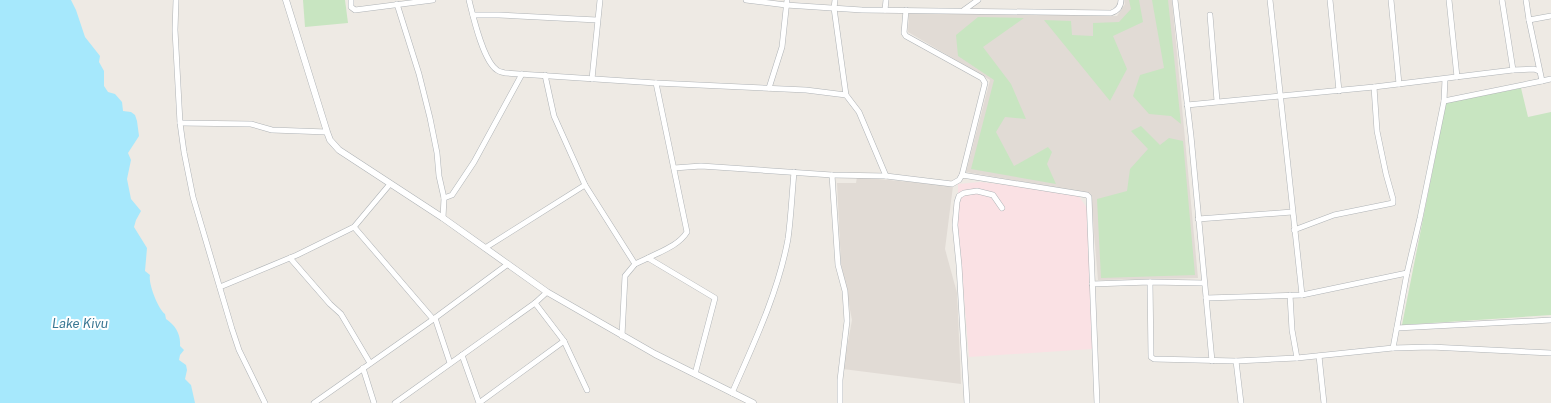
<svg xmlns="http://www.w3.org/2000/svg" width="1551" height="403" font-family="'Public Sans',sans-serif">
  <rect width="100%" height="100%" fill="#eeeae4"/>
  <!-- education -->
  <g fill="#e1dbd5">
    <polygon points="1124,0 1172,0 1198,278 1098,280 1091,197 1088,193 966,172 990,80 908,32 909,12 1117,16 1125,4"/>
    <polygon points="857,177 953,186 945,249 957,293 961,384 843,369 852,320 841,264 837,183 856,183"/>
  </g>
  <!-- medical -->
  <polygon fill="#fae1e4" points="980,182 1028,187 1078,195 1087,208 1092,349 969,357 958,225 958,184"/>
  <!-- green -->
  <g fill="#c8e5c1">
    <polygon points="303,0 345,0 348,23 305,27"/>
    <polygon points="1129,0 1139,0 1143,22 1113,36 1127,69 1110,101 1044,20 1071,21 1072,35 1093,36 1093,23 1119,22 1131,9"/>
    <polygon points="1152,0 1168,0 1181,124 1171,116 1149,114 1133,96 1140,75 1164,68"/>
    <polygon points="978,17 1024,18 983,47 1011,84 1026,119 1005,117 996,132 1014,166 1048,147 1052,152 1047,164 1056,184 971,169 994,80 958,56 956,35"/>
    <polygon points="1521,88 1528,117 1551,112 1551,315 1402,325 1446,103"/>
    <polygon points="1141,126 1160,145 1169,138 1183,141 1195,275 1101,278 1097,199 1127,191 1130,169 1148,149 1131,131"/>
  </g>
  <!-- water -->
  <path fill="#a6e8fc" d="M0 0H71L76 10 85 37 100 56 99 62 104 71V86L108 92 115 94 122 102 123 111 131 112 135 115 137 121 139 136 128 153 131 160 127 179 131 199 141 211 136 220 134 227 147 248 145 271 150 275C148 283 158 309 165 314L166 319C175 325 181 334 180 346L184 350 180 355 179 360 186 365 187 370 185 379 191 385 195 403H0Z"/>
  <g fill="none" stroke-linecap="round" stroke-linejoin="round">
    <!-- minor casing -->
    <g stroke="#afb3b6" stroke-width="6">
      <g id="minor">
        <polyline points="176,0 175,30 180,123 184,152 193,197 232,329 239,350 265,403"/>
        <polyline points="351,0 351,7 355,10 433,0"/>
        <path d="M469 0C473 16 483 61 497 70 499 72 502 72 505 73L656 83 806 90 846 95"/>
        <path d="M746 0 786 5 862 10 1111 13C1117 11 1121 7 1121 0"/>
        <polyline points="835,0 834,8 846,95 859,112 886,176"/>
        <polyline points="1175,0 1191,136 1212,361"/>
        <polyline points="1270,0 1302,295"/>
        <polyline points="1330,0 1339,91"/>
        <polyline points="1391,0 1399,84"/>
        <polyline points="1449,0 1457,77"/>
        <polyline points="1502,0 1513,70"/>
        <polyline points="1526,0 1529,20 1542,81 1551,79"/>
        <polyline points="397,4 419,74 430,118 437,153 439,176 444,198 443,218"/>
        <polyline points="885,10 886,0"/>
        <polyline points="906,10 904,33 906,36 982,78 985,83 962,175"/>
        <polyline points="964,10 978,0"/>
        <polyline points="473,15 499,15 597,20"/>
        <polyline points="1210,15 1217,101"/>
        <polyline points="1529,20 1551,16"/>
        <polyline points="545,75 554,116 585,185 635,264"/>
        <polyline points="592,79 600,0"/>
        <polyline points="769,88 782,47 787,0"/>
        <polyline points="1444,101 1542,81"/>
        <polyline points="1187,105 1374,87 1513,70 1534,69 1539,71"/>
        <polyline points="180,123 251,124 272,130 327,132"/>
        <polyline points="674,168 701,166 832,175 886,176 952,184 959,180 962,175 1087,195 1089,197 1097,403"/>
        <polyline points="832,175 838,265 845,291 847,321 840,380 840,403"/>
        <polyline points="444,198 452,195 474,162 522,74"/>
        <polyline points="1198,219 1292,212"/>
        <polyline points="354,227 433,319"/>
        <polyline points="1294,230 1334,215 1393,203 1393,199 1386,174 1377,131 1374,87"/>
        <polyline points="485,248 585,185"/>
        <polyline points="290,258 330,304 341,314 370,363"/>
        <path d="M648 258C662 251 679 245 687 232L656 83"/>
        <polyline points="1150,282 1151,357 1154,359 1236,361 1297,358 1393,348 1431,347 1551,353"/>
        <polyline points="1092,284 1150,282 1204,283"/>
        <polyline points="220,287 297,255 354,227 390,184"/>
        <polyline points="1290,295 1292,330 1297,358"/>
        <polyline points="1206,298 1302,295 1407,273"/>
        <polyline points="535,303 564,341 587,390"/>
        <polyline points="435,318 450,363"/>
        <polyline points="1397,328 1551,320"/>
        <polyline points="622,336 625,276 635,264 648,258 715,298 695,374"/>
        <polyline points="1393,348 1407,273 1420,218 1444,101 1445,79"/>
        <polyline points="462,355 479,403 564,341"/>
        <polyline points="1319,356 1324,403"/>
        <polyline points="1236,361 1241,403"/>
        <polyline points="363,368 374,403"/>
        <path d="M732 393C754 343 778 293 788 239 791 217 792 194 794 172"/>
        <polyline points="314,403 435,318 508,264"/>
        <polyline points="395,403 535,303 547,292"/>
        <polyline points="967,403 959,265 955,225 957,202 959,196 964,193 977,191 993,195 1002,208"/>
      </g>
    </g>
    <!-- tertiary casing -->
    <g stroke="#afb3b6" stroke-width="7">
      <polyline id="tertiary" points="286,0 327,132 330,140 339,150 443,218 547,292 655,354 753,403"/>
    </g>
    <!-- minor -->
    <use href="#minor" stroke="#fff" stroke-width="5"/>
    <!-- tertiary -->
    <use href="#tertiary" stroke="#fff" stroke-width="6"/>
  </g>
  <g text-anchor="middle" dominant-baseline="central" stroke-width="4" stroke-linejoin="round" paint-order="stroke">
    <!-- water labels -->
    <g font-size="13" font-style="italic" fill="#3b7894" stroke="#fff">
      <text x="80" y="323">Lake Kivu</text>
    </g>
  </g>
</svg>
